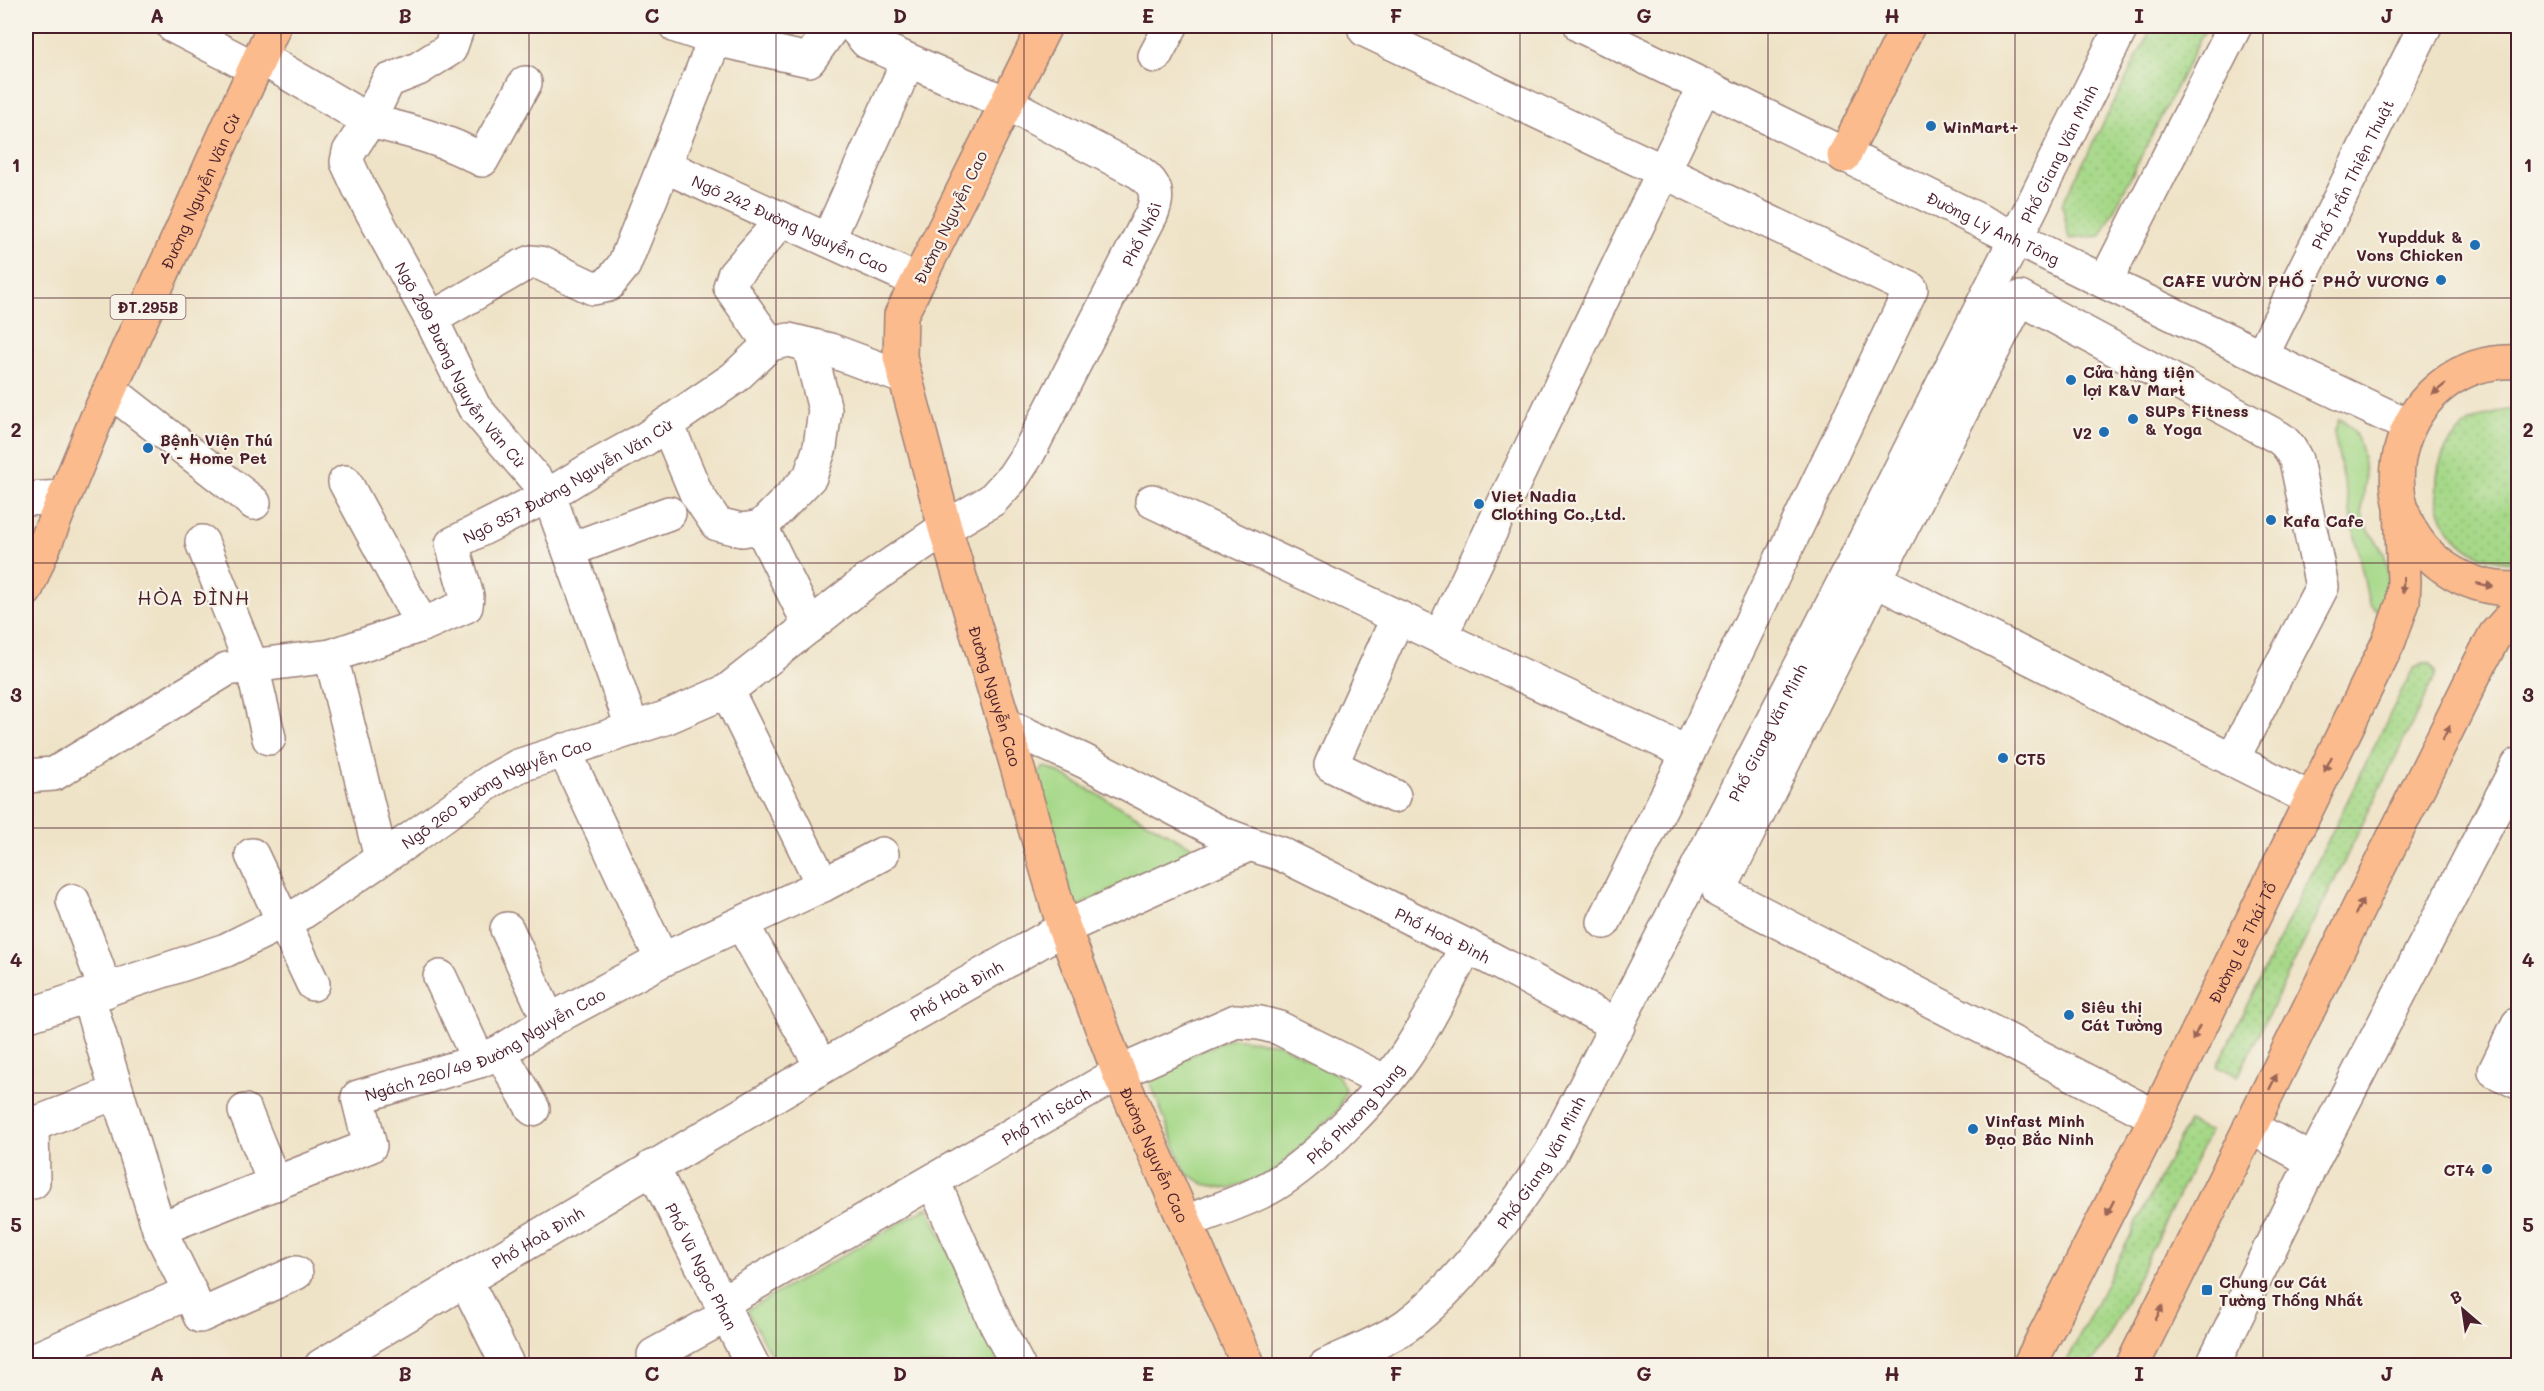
<svg xmlns="http://www.w3.org/2000/svg" width="2544" height="1391" font-family="Mali,sans-serif">
  <defs>
    <pattern id="grass-dots" width="8" height="8" patternUnits="userSpaceOnUse" patternTransform="scale(1.5)"><rect width="8" height="8" fill="#a5d887"/><path d="M2 2h.1M6 6h.1" fill="none" stroke="#90b975" stroke-width="1.8" stroke-linecap="round"/></pattern>
  </defs>
  <rect width="100%" height="100%" fill="#f7f3e8"/>
  <filter id="ink" filterUnits="userSpaceOnUse"><feTurbulence type="fractalNoise" baseFrequency=".0167" numOctaves="2"/><feDisplacementMap in="SourceGraphic" scale="12" xChannelSelector="R" yChannelSelector="G"/><feConvolveMatrix kernelMatrix="1 2 1 2 8 2 1 2 1" color-interpolation-filters="sRGB"/></filter>
  <filter id="wash" filterUnits="userSpaceOnUse"><feTurbulence type="fractalNoise" baseFrequency=".008" numOctaves="4" result="noise"/><feDisplacementMap in="SourceGraphic" scale="24" xChannelSelector="R" yChannelSelector="G"/><feGaussianBlur stdDeviation="1.35" result="paint"/><feColorMatrix in="noise" values="0 0 0 0 0 0 0 0 0 0 0 0 0 0 0 0 0 1.4 0 .05"/><feComposite in="paint" operator="in"/></filter>
  <g filter="url(#wash)">
    <rect width="100%" height="100%" fill="#efe3c7"/>
    <!-- grass -->
    <g fill="url(#grass-dots)" stroke="#787c59" stroke-width="1.5">
      <polygon points="2153,26 2207,26 2101,236 2069,239 2062,204"/>
      <path d="M2508 410H2518V561C2417 567 2406 422 2508 410Z"/>
      <polygon points="2423,663 2430,663 2435,671 2435,677 2238,1076 2217,1066 2402,690 2413,669"/>
      <polygon points="2188,1122 2210,1131 2109,1336 2091,1365 2065,1365"/>
    </g>
    <!-- park -->
    <g fill="#a5d887" stroke="#787c59" stroke-width="1.5">
      <path d="M2339 419C2360 426 2365 462 2365 480 2365 494 2359 509 2364 522 2369 533 2379 543 2384 554 2390 570 2394 599 2378 611L2369 604 2334 433Z"/>
      <polygon points="1044,767 1052,769 1198,850 1074,908 1036,776"/>
      <polygon points="1232,1038 1280,1044 1338,1075 1346,1091 1338,1110 1275,1171 1230,1189 1204,1184 1185,1172 1147,1074"/>
      <polygon points="928,1207 1003,1365 776,1365 747,1310"/>
    </g>
  </g>
  <g filter="url(#ink)">
    <g fill="none" stroke-linecap="round" stroke-linejoin="round">
      <!-- minor casing -->
      <g stroke="#9c8179" stroke-width="36">
        <g id="minor">
          <polyline points="173,26 254,68"/>
          <path d="M458 26 450 49 418 69 388 81 369 121C408 130 447 140 482 160L525 83"/>
          <polyline points="676,26 715,39 809,60 833,26"/>
          <path id="s1" d="M1581 26 2105 282 2409 426"/>
          <polyline points="1365,30 1911,289 1688,753"/>
          <polyline points="1155,56 1171,26"/>
          <path id="s2" d="M260 57 369 121 349 152 347 162 360 190 431 319 474 407 549 495 633 729"/>
          <path id="s3" d="M665 166 918 281"/>
          <polyline points="828,240 908,61"/>
          <polyline points="2105,282 2235,26"/>
          <polyline points="431,319 520,267 532,262 540,263 593,288 608,285 624,265 715,39"/>
          <polyline points="770,344 730,287 734,275 782,220"/>
          <polyline points="809,345 825,410 820,447 810,477 761,527 810,626"/>
          <path id="s4" d="M2262 355 2425 26"/>
          <polyline points="111,391 254,503"/>
          <polyline points="667,424 696,493 717,524 742,530 761,527"/>
          <polyline points="345,482 422,625"/>
          <polyline points="26,499 64,497"/>
          <polyline points="1152,501 1440,637 1704,87"/>
          <polyline points="202,542 252,666 269,738"/>
          <polyline points="569,550 669,513"/>
          <polyline points="1857,571 2311,799"/>
          <polyline points="1440,637 1688,753 1604,922"/>
          <polyline points="331,656 381,858"/>
          <polyline points="727,691 823,885"/>
          <polyline points="1005,725 1084,761 1223,834 1250,844"/>
          <polyline points="564,750 662,960"/>
          <path id="s5" d="M26 776 54 774 227 669 331 656 422 625 466 606 467 596 452 544 549 495 594 467 645 439 734 378 770 344 789 340 830 350 905 378"/>
          <polyline points="1394,796 1331,765 1398,617"/>
          <polyline points="252,855 313,984"/>
          <polyline points="73,901 106,991"/>
          <polyline points="742,924 822,1067"/>
          <polyline points="507,929 549,1021"/>
          <polyline points="440,977 479,1061"/>
          <path id="s6" d="M88 997 159 1229 370 1146 358 1097 479 1061 500 1052 549 1021 662 960 823 885 882 854"/>
          <path id="s7" d="M26 1016 226 950 303 912 412 838 491 781 518 766 665 718 727 691 864 583 945 528 992 500 1013 477 1028 454 1151 215C1160 195 1156 184 1139 172L1006 103 867 42 853 26"/>
          <polyline points="2518,1024 2495,1071 2518,1082"/>
          <polyline points="500,1052 533,1109"/>
          <polyline points="245,1111 275,1184"/>
          <path d="M2156 1117 1719 891 1875 580 2020 298 2278 437C2287 443 2291 450 2296 460L2322 587 2232 760"/>
          <polyline points="2250,1127 2313,1161 2518,765"/>
          <path id="s8" d="M652 1167 753 1366"/>
          <polyline points="933,1181 995,1322 1018,1366"/>
          <polyline points="33,1182 32,1125 117,1092"/>
          <path id="s9" d="M1186 1222C1215 1210 1247 1201 1274 1185 1317 1159 1379 1095 1407 1054 1430 1020 1447 982 1467 946"/>
          <polyline points="465,1279 508,1366"/>
          <polyline points="190,1292 200,1316 296,1273"/>
          <path id="s10" d="M721 1303 1119 1073 1236 1021 1260 1023 1279 1028 1386 1082"/>
          <polyline points="654,1355 727,1315"/>
          <polyline points="33,1360 190,1292 159,1229"/>
          <path id="s11" d="M321 1366 822 1067 1064 928 1250 844 1281 854 1467 946 1618 1026"/>
          <path id="s12" d="M1325 1366C1352 1353 1383 1342 1407 1325 1462 1284 1513 1209 1551 1153L1851 568 2122 26"/>
          <polyline points="2212,1366 2313,1161"/>
        </g>
      </g>
      <!-- major casing -->
      <g stroke="#9c8179" stroke-width="36">
        <g id="major">
          <path id="s13" d="M1045 26 901 315 900 357 945 528 1005 725 1064 928 1119 1073 1249 1366"/>
          <polyline points="1844,156 1908,26"/>
          <path d="M2518 362C2401 356 2350 512 2453 573 2472 584 2496 591 2518 588"/>
          <path id="s14" d="M26 590 96 420 274 26"/>
          <path id="s15" d="M2029 1366 2156 1117 2389 641 2403 602 2404 581 2401 506"/>
          <polyline points="2132,1366 2480,663 2495,635 2518,609"/>
        </g>
      </g>
      <!-- minor -->
      <use href="#minor" stroke="#fff" stroke-width="33"/>
      <!-- major -->
      <use href="#major" stroke="#fbbb8d" stroke-width="33"/>
    </g>
    <!-- one-way arrows -->
    <defs><path id="oneway-solid" d="M-6-.8H1V-3.2L6.5 0L1 3.2V.8H-6Z" transform="scale(1.5)"/></defs>
    <g fill="#9a6557">
      <use href="#oneway-solid" transform="translate(2439 389) rotate(141)"/>
      <use href="#oneway-solid" transform="translate(2403 585) rotate(92)"/>
      <use href="#oneway-solid" transform="translate(2485 585) rotate(12)"/>
      <use href="#oneway-solid" transform="translate(2446 733) rotate(-64)"/>
      <use href="#oneway-solid" transform="translate(2328 764) rotate(116)"/>
      <use href="#oneway-solid" transform="translate(2359 907) rotate(-64)"/>
      <use href="#oneway-solid" transform="translate(2196 1033) rotate(116)"/>
      <use href="#oneway-solid" transform="translate(2273 1082) rotate(-64)"/>
      <use href="#oneway-solid" transform="translate(2110 1208) rotate(117)"/>
      <use href="#oneway-solid" transform="translate(2159 1313) rotate(-64)"/>
    </g>
  </g>
  <!-- grid -->
  <path fill="none" stroke="#4a1f2b" stroke-width="1.5" stroke-opacity="0.55" d="M281 26V1366M529 26V1366M776 26V1366M1024 26V1366M1272 26V1366M1520 26V1366M1768 26V1366M2015 26V1366M2263 26V1366M26 298H2518M26 563H2518M26 828H2518M26 1093H2518"/>
  <!-- markers -->
  <g fill="#1f6fb2" stroke="#f7f3e8" stroke-width="2">
    <circle cx="1931" cy="126" r="6"/>
    <circle cx="2475" cy="245" r="6"/>
    <circle cx="2441" cy="280" r="6"/>
    <circle cx="2071" cy="380" r="6"/>
    <circle cx="2133" cy="419" r="6"/>
    <circle cx="2104" cy="432" r="6"/>
    <circle cx="148" cy="448" r="6"/>
    <circle cx="1479" cy="504" r="6"/>
    <circle cx="2271" cy="520" r="6"/>
    <circle cx="2003" cy="758" r="6"/>
    <circle cx="2069" cy="1015" r="6"/>
    <circle cx="1973" cy="1129" r="6"/>
    <circle cx="2487" cy="1169" r="6"/>
    <rect x="2201" y="1284" width="12" height="12" rx="3"/>
  </g>
  <g text-anchor="middle" dominant-baseline="central" stroke-width="4.5" stroke-linejoin="round" paint-order="stroke">
    <!-- shield labels -->
    <rect fill="#f7f3e8" stroke="#7e5f64" stroke-width="1.5" x="110.5" y="295" width="75" height="24" rx="4.5"/>
    <g font-size="15" font-weight="bold" fill="#4a1f2b">
      <text x="148" y="307">ĐT.295B</text>
    </g>
    <!-- poi labels -->
    <g font-size="16" font-weight="bold" fill="#4a1f2b" stroke="#f7f3e8" text-anchor="start">
      <text x="1943" y="126">WinMart+</text>
      <text x="2463" y="236" text-anchor="end">Yupdduk &amp;<tspan x="2463" dy="18">Vons Chicken</tspan></text>
      <text x="2429" y="280" text-anchor="end">CAFE VƯỜN PHỐ - PHỞ VƯƠNG</text>
      <text x="2083" y="371">Cửa hàng tiện<tspan x="2083" dy="18">lợi K&amp;V Mart</tspan></text>
      <text x="2145" y="410">SUPs Fitness<tspan x="2145" dy="18">&amp; Yoga</tspan></text>
      <text x="2092" y="432" text-anchor="end">V2</text>
      <text x="160" y="439">Bệnh Viện Thú<tspan x="160" dy="18">Y - Home Pet</tspan></text>
      <text x="1491" y="495">Viet Nadia<tspan x="1491" dy="18">Clothing Co.,Ltd.</tspan></text>
      <text x="2283" y="520">Kafa Cafe</text>
      <text x="2015" y="758">CT5</text>
      <text x="2081" y="1006">Siêu thị<tspan x="2081" dy="18">Cát Tường</tspan></text>
      <text x="1985" y="1120">Vinfast Minh<tspan x="1985" dy="18">Đạo Bắc Ninh</tspan></text>
      <text x="2475" y="1169" text-anchor="end">CT4</text>
      <text x="2219" y="1281">Chung cư Cát<tspan x="2219" dy="18">Tường Thống Nhất</tspan></text>
    </g>
    <!-- street labels -->
    <g font-size="16" fill="#4a1f2b" stroke="#f7f3e8">
      <text stroke="none"><textPath href="#s12" startOffset="1438">Phố Giang Văn Minh</textPath></text>
      <text stroke="none"><textPath href="#s4" startOffset="202">Phố Trần Thiện Thuật</textPath></text>
      <text stroke="none"><textPath href="#s14" startOffset="435">Đường Nguyễn Văn Cừ</textPath></text>
      <text transform="translate(950 217) rotate(-64)">Đường Nguyễn Cao</text>
      <text stroke="none"><textPath href="#s3" startOffset="138">Ngõ 242 Đường Nguyễn Cao</textPath></text>
      <text stroke="none"><textPath href="#s1" startOffset="459">Đường Lý Anh Tông</textPath></text>
      <text stroke="none"><textPath href="#s7" startOffset="1412">Phố Nhồi</textPath></text>
      <text stroke="none"><textPath href="#s2" startOffset="406">Ngõ 299 Đường Nguyễn Văn Cừ</textPath></text>
      <text stroke="none"><textPath href="#s5" startOffset="675">Ngõ 357 Đường Nguyễn Văn Cừ</textPath></text>
      <text stroke="none"><textPath href="#s13" startOffset="717">Đường Nguyễn Cao</textPath></text>
      <text stroke="none"><textPath href="#s12" startOffset="790">Phố Giang Văn Minh</textPath></text>
      <text stroke="none"><textPath href="#s7" startOffset="525">Ngõ 260 Đường Nguyễn Cao</textPath></text>
      <text stroke="none"><textPath href="#s11" startOffset="1280">Phố Hoà Đình</textPath></text>
      <text stroke="none"><textPath href="#s15" startOffset="474">Đường Lê Thái Tổ</textPath></text>
      <text stroke="none"><textPath href="#s11" startOffset="738">Phố Hoà Đình</textPath></text>
      <text stroke="none"><textPath href="#s6" startOffset="658">Ngách 260/49 Đường Nguyễn Cao</textPath></text>
      <text stroke="none"><textPath href="#s9" startOffset="204">Phố Phương Dung</textPath></text>
      <text stroke="none"><textPath href="#s10" startOffset="375">Phố Thi Sách</textPath></text>
      <text stroke="none"><textPath href="#s13" startOffset="1203">Đường Nguyễn Cao</textPath></text>
      <text stroke="none"><textPath href="#s12" startOffset="304">Phố Giang Văn Minh</textPath></text>
      <text stroke="none"><textPath href="#s11" startOffset="252">Phố Hoà Đình</textPath></text>
      <text stroke="none"><textPath href="#s8" startOffset="111">Phố Vũ Ngọc Phan</textPath></text>
    </g>
    <!-- quarter labels -->
    <g font-size="20" letter-spacing="1.5" fill="#4a1f2b" stroke="#f7f3e8">
      <text x="194" y="597">HÒA ĐÌNH</text>
    </g>
  </g>
  <!-- margin -->
  <rect width="2544" height="1391" fill="none" stroke="#f7f3e8" stroke-width="66"/>
  <!-- north arrow -->
  <g transform="translate(2463 1310) rotate(331)" stroke="#f7f3e8" stroke-width="4.5" paint-order="stroke">
  <path d="M0-4.5L10 22L0 15L-10 22Z" fill="#4a1f2b"/>
  <text y="-9" font-size="16" font-weight="bold" text-anchor="middle" fill="#4a1f2b">B</text>
  </g>
  <rect x="33" y="33" width="2478" height="1325" fill="none" stroke="#4a1f2b" stroke-width="2"/>
  <g font-size="20" text-anchor="middle" font-weight="bold" fill="#4a1f2b">
    <text x="157" y="23">A</text>
    <text x="405" y="23">B</text>
    <text x="652" y="23">C</text>
    <text x="900" y="23">D</text>
    <text x="1148" y="23">E</text>
    <text x="1396" y="23">F</text>
    <text x="1644" y="23">G</text>
    <text x="1892" y="23">H</text>
    <text x="2139" y="23">I</text>
    <text x="2387" y="23">J</text>
    <text x="16" y="172">1</text>
    <text x="2528" y="172">1</text>
    <text x="16" y="437">2</text>
    <text x="2528" y="437">2</text>
    <text x="16" y="702">3</text>
    <text x="2528" y="702">3</text>
    <text x="16" y="967">4</text>
    <text x="2528" y="967">4</text>
    <text x="16" y="1232">5</text>
    <text x="2528" y="1232">5</text>
    <text x="157" y="1381">A</text>
    <text x="405" y="1381">B</text>
    <text x="652" y="1381">C</text>
    <text x="900" y="1381">D</text>
    <text x="1148" y="1381">E</text>
    <text x="1396" y="1381">F</text>
    <text x="1644" y="1381">G</text>
    <text x="1892" y="1381">H</text>
    <text x="2139" y="1381">I</text>
    <text x="2387" y="1381">J</text>
  </g>
</svg>
